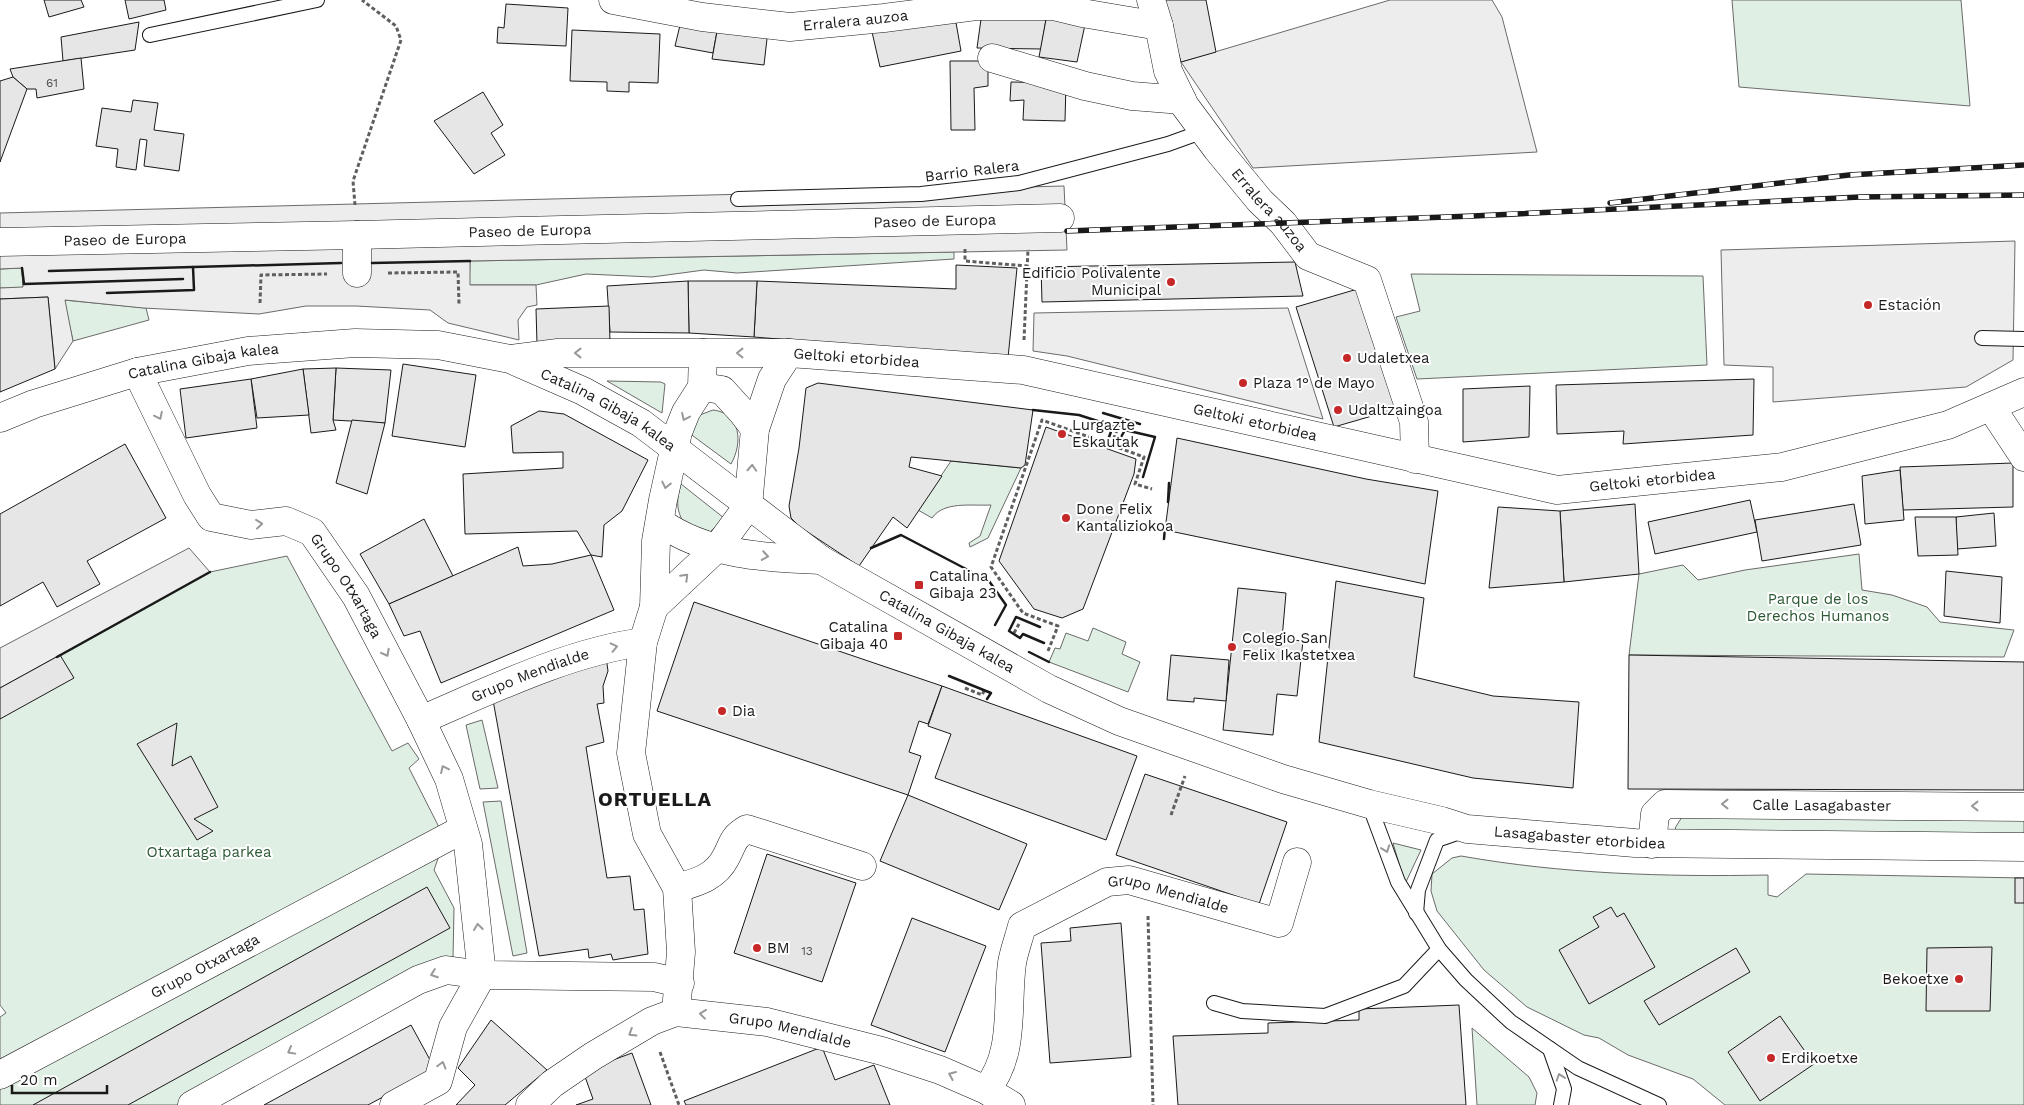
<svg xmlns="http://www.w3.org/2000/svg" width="2024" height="1105" font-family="'Work Sans',sans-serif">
  <rect width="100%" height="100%" fill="#fff"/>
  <!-- green -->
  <g fill="#e0efe3" stroke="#6a6a6a">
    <polygon points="1732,0 1961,0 1970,106 1739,87"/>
    <polygon points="954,252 954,259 737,273 704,270 652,277 586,274 536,285 469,285 470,261"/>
    <polygon points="22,268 23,288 0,288 0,269"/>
    <polygon points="1411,274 1703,276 1707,365 1417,379 1396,317 1420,311"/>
    <polygon points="64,300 146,308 149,320 73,341"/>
    <polygon points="607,381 661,382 665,384 662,413"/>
    <path d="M713 410C741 413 743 443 731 464L685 430 697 416Z"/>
    <path d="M951 461 1021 468 988 538 970 547 969 543 980 536 991 505C971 506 944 501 932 518L918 510Z"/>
    <path d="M681 484 724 518 710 532 686 526C676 512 676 501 681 484Z"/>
    <polygon points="1859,554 1862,590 1892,595 1927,607 1940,622 2014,630 2004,657 1629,655 1639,574 1683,565 1698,580 1745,570"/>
    <polygon points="287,556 392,751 408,743 419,759 409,768 445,839 434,870 454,908 453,958 181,1105 0,1105 0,1017 6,1013 0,1005 0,688 210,572"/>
    <polygon points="1093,628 1126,642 1122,654 1140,662 1128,692 1049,662 1055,648 1060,649 1066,633 1088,641"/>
    <polygon points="482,720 498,788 480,789 466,725"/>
    <polygon points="501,801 527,953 513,956 483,802"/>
    <polygon points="1682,817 2024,819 2024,835 1680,833 1675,828"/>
    <polygon points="1393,843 1421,850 1405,884"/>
    <path d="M1461 856C1563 874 1665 877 1768 875V895L1777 897 1806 874 2024 878V1105H1725L1693 1079 1628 1055 1599 1038 1584 1035 1527 1007 1484 970 1437 911 1431 891 1432 874 1452 858Z"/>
    <polygon points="1472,1028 1529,1077 1537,1093 1535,1105 1477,1105"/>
  </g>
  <!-- parking -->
  <g fill="#ededed" stroke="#6a6a6a">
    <polygon points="1390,0 1492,0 1502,17 1537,152 1253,168 1181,62"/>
    <polygon points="1064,186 1067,250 470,261 470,285 536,285 537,305 527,307 518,320 519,340 448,323 430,310 356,306 306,306 259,314 143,308 65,300 73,341 55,369 48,297 0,299 0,288 23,287 22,268 0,269 0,213"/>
    <polygon points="2015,241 2013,360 1966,387 1773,402 1773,367 1724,365 1721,250"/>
    <polygon points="1288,308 1323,419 1067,356 1033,351 1034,313"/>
    <polygon points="189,548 210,572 0,688 0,648"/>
  </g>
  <!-- building -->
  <g fill="#e6e6e6" stroke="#1a1a1a">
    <polygon points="44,0 81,0 84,7 49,17"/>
    <polygon points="125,0 164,0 166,10 129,19"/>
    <polygon points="1163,0 1206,0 1216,52 1181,62"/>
    <polygon points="506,4 568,8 566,46 497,43 498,27 504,28"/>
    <polygon points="982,12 1047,14 1041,49 977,48"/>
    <polygon points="1047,14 1086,20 1077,62 1039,57"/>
    <polygon points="682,17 718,26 713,53 675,46"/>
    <polygon points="955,17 961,51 880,67 872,32"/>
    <polygon points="139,22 135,50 63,61 61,37"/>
    <polygon points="718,26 768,30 764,65 712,59"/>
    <polygon points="572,30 660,34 658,83 629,82 629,92 607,91 607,82 570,81"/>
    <polygon points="81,58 84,89 37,98 36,89 27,89 13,77 10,69"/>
    <polygon points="950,61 988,61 988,86 974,88 975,130 951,130"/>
    <polygon points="13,77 27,89 0,162 0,81"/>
    <polygon points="1011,82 1066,83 1065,121 1023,120 1024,100 1010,101"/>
    <polygon points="483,92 503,125 491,133 505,155 474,174 434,121"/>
    <polygon points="133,100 158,103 154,130 184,134 179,171 144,166 147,140 140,139 136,170 116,167 118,149 96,146 102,108 131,112"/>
    <polygon points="1295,262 1303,296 1042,302 1041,267"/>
    <polygon points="956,265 1017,268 1008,358 754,337 757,281 956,289"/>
    <polygon points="688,281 757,281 754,337 689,333"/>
    <polygon points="688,281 689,333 610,332 607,286"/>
    <polygon points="1361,288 1396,409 1334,427 1296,307"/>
    <polygon points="48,297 55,369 0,392 0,299"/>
    <polygon points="609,306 610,343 537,344 536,309"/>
    <polygon points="403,364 476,375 465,447 392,436"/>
    <polygon points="336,368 391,370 385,423 333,420"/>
    <polygon points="336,368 333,420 336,430 311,433 303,369"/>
    <polygon points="303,369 309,415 257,418 251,379"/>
    <polygon points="251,379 257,428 186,438 180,389"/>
    <polygon points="1754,379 1753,435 1623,444 1624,431 1557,434 1556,385"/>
    <polygon points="818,383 1033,410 1025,465 1021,468 911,457 909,467 942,476 907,528 893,517 859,566 800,527 791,518 789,506 799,448 806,388"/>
    <polygon points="1530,386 1529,437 1463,442 1463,389"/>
    <polygon points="539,411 564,414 648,460 622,511 604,525 602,557 591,555 577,531 465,534 463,474 563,468 563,452 513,453 511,426"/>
    <polygon points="352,420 385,423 367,494 336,483"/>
    <polygon points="1046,427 1136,459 1134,474 1083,609 1062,618 1034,609 999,561"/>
    <polygon points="1177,438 1366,479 1438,491 1425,584 1165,530"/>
    <polygon points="125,444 166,518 87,561 100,584 57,607 43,582 0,606 0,514"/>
    <polygon points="2013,463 2013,507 1903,510 1900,467"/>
    <polygon points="1900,470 1904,520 1865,524 1862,476"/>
    <polygon points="1750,500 1757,532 1655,554 1648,522"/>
    <polygon points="1635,504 1639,574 1564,582 1560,511"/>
    <polygon points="1854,504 1861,545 1762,561 1755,520"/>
    <polygon points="1498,507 1560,511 1564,582 1489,588"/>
    <polygon points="1994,513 1996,546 1957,549 1956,517"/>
    <polygon points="1915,517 1956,517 1958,555 1918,556"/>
    <polygon points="424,519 453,576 389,604 360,554"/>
    <polygon points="518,547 523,566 552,564 591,555 614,610 441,683 420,631 404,636 389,604"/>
    <polygon points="1946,571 2002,577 2000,623 1944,616"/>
    <polygon points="1336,581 1424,598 1414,677 1493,696 1579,702 1573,788 1473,778 1319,742"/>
    <polygon points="1238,588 1286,593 1282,639 1303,641 1297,696 1277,694 1273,735 1223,730"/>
    <polygon points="694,602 942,686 928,724 919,721 909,752 921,756 908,795 657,711"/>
    <polygon points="60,655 74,678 0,719 0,688"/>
    <polygon points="1171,655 1229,660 1226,701 1194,698 1194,702 1167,700"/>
    <polygon points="1629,655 2024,662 2024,790 1628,789"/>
    <polygon points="606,657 608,671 603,686 604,703 597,704 604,742 586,747 607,878 630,876 634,910 644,909 648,954 613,960 611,954 589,958 588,949 539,956 493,700"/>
    <polygon points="942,686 1137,756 1106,840 935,778 951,734 928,726"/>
    <polygon points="177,723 172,766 191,756 218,807 194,819 213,831 197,840 137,744"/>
    <polygon points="1145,774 1287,822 1259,904 1116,855"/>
    <polygon points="908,795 1027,844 999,910 880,861"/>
    <polygon points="767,854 856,883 822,982 734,953"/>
    <rect x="2015" y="878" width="9" height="25"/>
    <polygon points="427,887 450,928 128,1105 33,1105"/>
    <polygon points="1611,907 1617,917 1624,913 1655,967 1589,1004 1559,950 1599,927 1593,917"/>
    <polygon points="912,918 986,946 945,1052 871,1025"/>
    <polygon points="1121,923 1131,1057 1050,1063 1041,943 1071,941 1070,928"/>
    <polygon points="1992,947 1990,1011 1926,1011 1927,948"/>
    <polygon points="1736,948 1750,972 1659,1025 1644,1001"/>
    <polygon points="1459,1005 1466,1105 1178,1105 1173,1036 1268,1033 1268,1023 1359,1020 1359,1009"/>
    <polygon points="1780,1016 1814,1064 1760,1101 1728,1052"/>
    <polygon points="491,1020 547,1070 505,1105 456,1105 475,1085 458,1068"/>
    <polygon points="411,1025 435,1069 368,1105 264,1105"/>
    <polygon points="822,1047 835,1080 874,1065 890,1105 686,1105 684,1101"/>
    <polygon points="632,1053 651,1105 576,1105 593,1099 583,1071"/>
  </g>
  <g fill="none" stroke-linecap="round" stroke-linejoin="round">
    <!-- lane casing -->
    <g stroke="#1a1a1a" stroke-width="16">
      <g id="lane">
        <polyline points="150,35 317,0"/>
        <polyline points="738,199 921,194 1019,183 1168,144 1204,131"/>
        <polyline points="1982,338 2024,339"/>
        <polyline points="1369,804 1398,882 1439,949 1466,980 1511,1022 1578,1068 1659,1105"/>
        <polyline points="1416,913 1418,890 1437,840 1463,831"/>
        <polyline points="1214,1003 1242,1011 1325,1016 1404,986 1439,949"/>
        <polyline points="1550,1049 1564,1089 1561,1105"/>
      </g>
    </g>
    <!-- street casing -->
    <g stroke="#1a1a1a" stroke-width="29">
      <g id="street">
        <path id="s1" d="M613 0 702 17 790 27 884 18 976 6H1053L1082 13 1159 26"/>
        <path id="s2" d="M1151 0 1159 26 1168 71 1185 106 1217 149 1260 201 1283 223 1308 256 1367 280 1414 422 1415 459"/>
        <polyline points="992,58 1085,86 1132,96 1182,100"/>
        <polyline points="357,235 357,273"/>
        <path id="s3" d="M0 242 357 235 1060 218"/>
        <path id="s4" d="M137 372 197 495 211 517 251 525 286 521 312 532 356 596 421 720 449 779 468 844 482 975 453 1027 438 1081 394 1105"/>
        <polyline points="702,387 722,390 742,412 755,429"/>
        <polyline points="1991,407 2024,457"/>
        <path d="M660 522C705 555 767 558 821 560"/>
        <polyline points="654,607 717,548 748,506 755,429 772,379 789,353"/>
        <path id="s5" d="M421 720C491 690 568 652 643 642"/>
        <path id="s6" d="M1652 844 1655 814 1665 804 2024 807"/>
        <path d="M677 888C698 882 716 877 726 857 734 842 732 838 747 829L862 866"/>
        <polyline points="676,1012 681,952 677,888 647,834 631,753 643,642 654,607 656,541 663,500 678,432 686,412 702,387 703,353"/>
        <path id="s7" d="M0 1075 463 829"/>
        <path id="s8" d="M986 1090C1016 1053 1006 1007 1012 963 1014 951 1019 938 1022 926L1107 882 1129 880 1279 923 1297 862"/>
        <polyline points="192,1105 418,980 446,970 482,975 654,977 680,983"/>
        <path id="s9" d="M530 1105 552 1084 593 1056 652 1021 676 1012 767 1022 882 1051 940 1070 986 1090 1011 1105"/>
      </g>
    </g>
    <!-- secondary casing -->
    <g stroke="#1a1a1a" stroke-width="29">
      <g id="secondary">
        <path id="s10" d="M511 359 558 353H789L1023 370 1557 490 1782 467 1948 425 2024 392"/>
        <path id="s11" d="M0 418 34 404 137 372 248 351 355 343 438 345 510 359 583 391 641 423 821 560 1049 689 1119 721 1283 779 1369 804 1442 821 1467 829 1635 843 2024 847"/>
      </g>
    </g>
    <!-- path -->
    <g stroke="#5f5f5f" stroke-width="3" stroke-dasharray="4 2.5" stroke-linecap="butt">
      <polyline points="355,205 353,181 401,40 396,26 362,0"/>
      <polyline points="965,249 965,261 1027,266"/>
      <polyline points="388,273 458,272 459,304"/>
      <polyline points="260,303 261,275 327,274"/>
      <polyline points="1024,340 1028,249"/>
      <polyline points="1111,445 1120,423"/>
      <polyline points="1014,633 1019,624"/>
      <polyline points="1048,651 1058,626 1023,613 991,567 1042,420 1144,457 1135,484 1152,489"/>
      <polyline points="965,688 982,695 984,691"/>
      <polyline points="1171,815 1185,776"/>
      <polyline points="1148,916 1153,1105"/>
      <polyline points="660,1052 679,1105"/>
    </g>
    <!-- lane -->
    <use href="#lane" stroke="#fff" stroke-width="14"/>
    <!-- street -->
    <use href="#street" stroke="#fff" stroke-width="28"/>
    <!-- secondary -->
    <use href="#secondary" stroke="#fff" stroke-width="28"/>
    <!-- rail casing -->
    <g stroke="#1a1a1a" stroke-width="5.5">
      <g id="rail">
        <polyline points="1610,203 1849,175 2024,165"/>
        <polyline points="1067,231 1473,216 1860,197 2024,195"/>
      </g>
    </g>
    <!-- rail -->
    <use href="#rail" stroke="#fff" stroke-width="4" stroke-dasharray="11" stroke-linecap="butt"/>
    <!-- wall -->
    <g stroke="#1a1a1a" stroke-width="2.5">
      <polyline points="372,263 470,261"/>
      <polyline points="22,268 24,284 183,279"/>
      <polyline points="49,271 341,263"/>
      <polyline points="107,293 194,290 193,267"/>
      <polyline points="1033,410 1079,415 1113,426 1108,440"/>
      <polyline points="1103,413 1140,424"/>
      <polyline points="1117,444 1125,430 1155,437 1143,477"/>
      <polyline points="1168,502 1169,483"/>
      <polyline points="1164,539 1165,527"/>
      <polyline points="871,548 901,535 989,581 1006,605 995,625"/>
      <polyline points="1040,627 1016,617 1009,631 1020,638 1023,634 1044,643"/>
      <polyline points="1029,652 1049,662"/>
      <polyline points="57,657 210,572"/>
      <polyline points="949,676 991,693 987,699"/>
    </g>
  </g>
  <!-- one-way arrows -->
  <defs><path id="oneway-chevron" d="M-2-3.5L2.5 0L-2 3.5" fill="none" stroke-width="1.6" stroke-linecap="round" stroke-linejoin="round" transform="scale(1.25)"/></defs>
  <g stroke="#989898">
    <use href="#oneway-chevron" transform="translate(578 353) rotate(180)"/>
    <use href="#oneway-chevron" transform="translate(740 353) rotate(-180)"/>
    <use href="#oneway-chevron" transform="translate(159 416) rotate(64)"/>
    <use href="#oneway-chevron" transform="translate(685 417) rotate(115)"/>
    <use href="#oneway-chevron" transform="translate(752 468) rotate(-87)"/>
    <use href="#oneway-chevron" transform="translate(666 485) rotate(102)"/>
    <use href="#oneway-chevron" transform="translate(259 524) rotate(-6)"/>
    <use href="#oneway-chevron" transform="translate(765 556) rotate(9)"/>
    <use href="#oneway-chevron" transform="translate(685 577) rotate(-45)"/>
    <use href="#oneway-chevron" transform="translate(614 647) rotate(-13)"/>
    <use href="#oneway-chevron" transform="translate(386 653) rotate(62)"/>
    <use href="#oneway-chevron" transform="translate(444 769) rotate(-115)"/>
    <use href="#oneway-chevron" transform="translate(1725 804) rotate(-180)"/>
    <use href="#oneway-chevron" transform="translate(1975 806) rotate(-180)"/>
    <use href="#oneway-chevron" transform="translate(1386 849) rotate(70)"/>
    <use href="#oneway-chevron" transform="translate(478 927) rotate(-97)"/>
    <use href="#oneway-chevron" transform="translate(434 974) rotate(160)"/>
    <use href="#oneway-chevron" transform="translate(703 1014) rotate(-173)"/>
    <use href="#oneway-chevron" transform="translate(632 1033) rotate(148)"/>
    <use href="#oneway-chevron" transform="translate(291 1051) rotate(151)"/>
    <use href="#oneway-chevron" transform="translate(442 1065) rotate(-74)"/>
    <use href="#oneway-chevron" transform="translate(952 1075) rotate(-157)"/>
    <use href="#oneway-chevron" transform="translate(1560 1077) rotate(-109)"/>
  </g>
  <!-- markers -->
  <g fill="#c62828" stroke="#fff" stroke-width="2">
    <circle cx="1171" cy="282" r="5"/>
    <circle cx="1868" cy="305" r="5"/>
    <circle cx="1347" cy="358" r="5"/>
    <circle cx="1243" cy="383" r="5"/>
    <circle cx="1338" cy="410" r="5"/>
    <circle cx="1062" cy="434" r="5"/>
    <circle cx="1066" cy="518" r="5"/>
    <rect x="914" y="580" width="10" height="10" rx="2.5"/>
    <rect x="893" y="631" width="10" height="10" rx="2.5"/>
    <circle cx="1232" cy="647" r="5"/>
    <circle cx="722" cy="711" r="5"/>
    <circle cx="757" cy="948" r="5"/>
    <circle cx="1959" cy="979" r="5"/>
    <circle cx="1771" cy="1058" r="5"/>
  </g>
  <g text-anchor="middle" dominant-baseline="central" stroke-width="4" stroke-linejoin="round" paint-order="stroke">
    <!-- number labels -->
    <g font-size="12" fill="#4d4d4d">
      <text x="52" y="83">61</text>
      <text x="807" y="951">13</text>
    </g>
    <!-- street labels -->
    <g font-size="15" fill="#1a1a1a" stroke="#fff">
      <text stroke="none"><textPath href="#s1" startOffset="245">Erralera auzoa</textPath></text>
      <text transform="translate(972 171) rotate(-7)">Barrio Ralera</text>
      <text stroke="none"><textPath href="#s2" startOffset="246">Erralera auzoa</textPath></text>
      <text stroke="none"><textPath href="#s3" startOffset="935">Paseo de Europa</textPath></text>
      <text stroke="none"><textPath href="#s3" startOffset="530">Paseo de Europa</textPath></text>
      <text stroke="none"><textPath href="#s3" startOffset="125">Paseo de Europa</textPath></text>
      <text stroke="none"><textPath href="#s10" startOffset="346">Geltoki etorbidea</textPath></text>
      <text stroke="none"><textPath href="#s11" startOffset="212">Catalina Gibaja kalea</textPath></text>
      <text stroke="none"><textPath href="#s11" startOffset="632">Catalina Gibaja kalea</textPath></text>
      <text stroke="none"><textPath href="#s10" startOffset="751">Geltoki etorbidea</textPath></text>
      <text stroke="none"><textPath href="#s10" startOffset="1156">Geltoki etorbidea</textPath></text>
      <text stroke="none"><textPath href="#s4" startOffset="331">Grupo Otxartaga</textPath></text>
      <text stroke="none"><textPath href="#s11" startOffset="1038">Catalina Gibaja kalea</textPath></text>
      <text stroke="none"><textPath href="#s5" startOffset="118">Grupo Mendialde</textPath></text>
      <text stroke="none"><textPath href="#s6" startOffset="201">Calle Lasagabaster</textPath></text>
      <text stroke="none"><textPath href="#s11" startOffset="1710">Lasagabaster etorbidea</textPath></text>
      <text stroke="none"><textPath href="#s8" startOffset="329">Grupo Mendialde</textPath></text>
      <text stroke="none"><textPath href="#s7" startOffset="232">Grupo Otxartaga</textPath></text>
      <text stroke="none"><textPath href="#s9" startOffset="290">Grupo Mendialde</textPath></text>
    </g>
    <!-- poi labels -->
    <g font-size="15" fill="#1a1a1a" stroke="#fff" text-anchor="start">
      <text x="1161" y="273" text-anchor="end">Edificio Polivalente<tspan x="1161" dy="17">Municipal</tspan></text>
      <text x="1878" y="305">Estación</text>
      <text x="1357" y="358">Udaletxea</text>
      <text x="1253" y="383">Plaza 1° de Mayo</text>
      <text x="1348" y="410">Udaltzaingoa</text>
      <text x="1072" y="425">Lurgazte<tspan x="1072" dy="17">Eskautak</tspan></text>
      <text x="1076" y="509">Done Felix<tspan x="1076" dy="17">Kantaliziokoa</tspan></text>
      <text x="929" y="576">Catalina<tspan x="929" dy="17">Gibaja 23</tspan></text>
      <text x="888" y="627" text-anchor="end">Catalina<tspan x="888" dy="17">Gibaja 40</tspan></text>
      <text x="1242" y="638">Colegio San<tspan x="1242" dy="17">Felix Ikastetxea</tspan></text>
      <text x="732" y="711">Dia</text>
      <text x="767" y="948">BM</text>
      <text x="1949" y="979" text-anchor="end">Bekoetxe</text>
      <text x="1781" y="1058">Erdikoetxe</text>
    </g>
    <!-- park labels -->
    <g font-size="15" fill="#2b5a34" stroke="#fff">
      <text x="1818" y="599">Parque de los<tspan x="1818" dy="17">Derechos Humanos</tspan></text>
      <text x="209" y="852">Otxartaga parkea</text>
    </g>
    <!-- district labels -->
    <g font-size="20" font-weight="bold" letter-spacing="1" fill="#1a1a1a" stroke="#fff">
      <text x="655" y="799">ORTUELLA</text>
    </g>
  </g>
  <!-- scale -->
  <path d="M12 1085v8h95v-8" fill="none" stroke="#1a1a1a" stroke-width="2.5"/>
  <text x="20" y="1085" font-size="15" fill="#1a1a1a" stroke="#ffffff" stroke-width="4" paint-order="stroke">20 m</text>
</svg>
